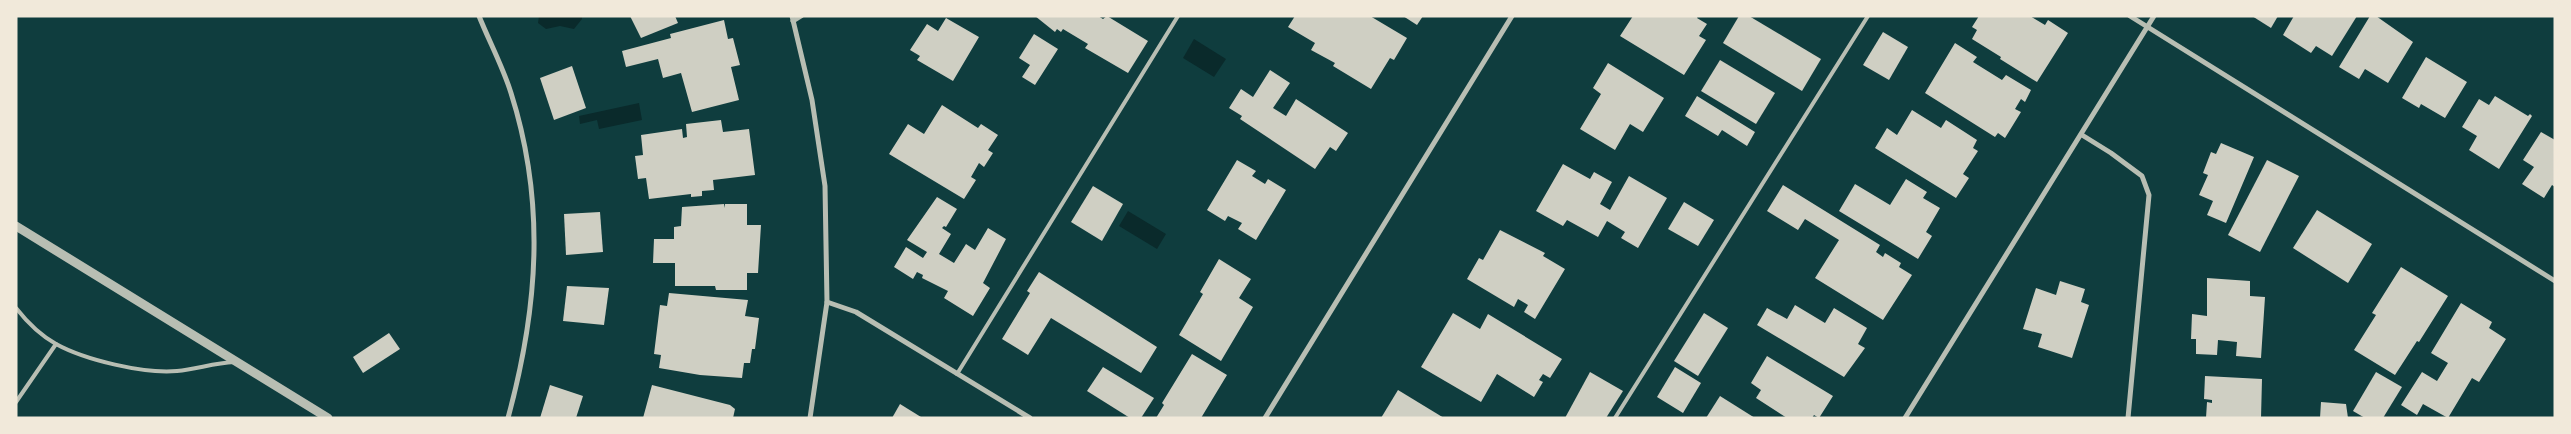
<svg xmlns="http://www.w3.org/2000/svg" width="2571" height="434" font-family="'Sofia Sans Condensed',sans-serif">
  <rect width="100%" height="100%" fill="#0f3d3e"/>
  <!-- water -->
  <g fill="#0a2a2b">
    <polygon points="539,16 582,16 582,19 574,29 560,26 546,29 538,23"/>
    <polygon points="1194,39 1226,59 1214,77 1183,58"/>
    <polygon points="639,103 642,120 599,129 597,120 580,124 579,116"/>
    <polygon points="1128,211 1166,234 1157,249 1119,226"/>
  </g>
  <!-- building -->
  <g fill="#cfcfc3">
    <polygon points="630,16 675,16 678,23 641,38"/>
    <polygon points="1035,16 1098,16 1103,19 1107,16 1148,41 1128,73 1085,48 1088,44 1063,29 1061,32 1057,29 1055,32"/>
    <polygon points="1295,16 1370,16 1407,38 1394,60 1390,58 1371,89 1333,66 1335,63 1311,50 1315,43 1288,27"/>
    <polygon points="1403,16 1423,16 1417,25"/>
    <polygon points="1633,16 1698,16 1697,18 1707,24 1699,36 1706,40 1684,75 1620,36"/>
    <polygon points="1739,16 1749,16 1821,59 1802,91 1723,43"/>
    <polygon points="1979,16 2030,16 2045,25 2048,20 2068,33 2037,82 2000,59 2001,57 1972,39 1977,30 1972,27"/>
    <polygon points="2252,16 2278,16 2271,28"/>
    <polygon points="2294,16 2357,16 2332,56 2316,46 2311,53 2283,35"/>
    <polygon points="2370,16 2376,16 2413,42 2388,83 2365,69 2359,79 2339,67"/>
    <polygon points="946,18 979,37 953,81 917,60 920,56 910,50 927,24 938,31"/>
    <polygon points="724,20 728,39 733,38 740,65 731,67 739,100 692,112 681,73 663,78 658,59 626,67 622,51 671,38 670,34"/>
    <polygon points="1883,32 1908,47 1889,80 1863,65"/>
    <polygon points="1034,34 1058,49 1035,85 1022,77 1030,65 1019,58"/>
    <polygon points="1955,43 1977,57 1973,62 2002,80 2006,75 2031,90 2025,102 2021,99 2015,109 2021,112 2005,138 1998,133 1995,137 1925,93"/>
    <polygon points="2426,57 2467,82 2445,118 2421,104 2419,108 2402,98"/>
    <polygon points="1720,60 1775,93 1756,124 1701,91"/>
    <polygon points="1608,63 1664,98 1643,132 1630,124 1615,150 1580,129 1601,94 1593,88"/>
    <polygon points="572,66 586,108 554,120 540,78"/>
    <polygon points="1270,70 1290,83 1273,108 1286,116 1296,99 1348,133 1336,151 1330,147 1315,169 1240,119 1242,116 1229,108 1241,89 1253,97"/>
    <polygon points="1697,96 1755,132 1747,146 1722,130 1718,136 1685,116"/>
    <polygon points="2495,96 2528,116 2530,114 2532,116 2499,169 2469,150 2477,136 2462,127 2479,99 2489,105"/>
    <polygon points="942,105 978,128 981,124 998,135 988,150 993,153 984,167 979,163 971,177 976,180 964,199 889,154 908,124 924,134"/>
    <polygon points="1912,110 1941,128 1946,120 1977,140 1973,148 1978,151 1963,174 1969,178 1956,198 1875,148 1887,128 1897,135"/>
    <polygon points="721,120 723,132 749,129 755,175 713,180 714,190 702,191 702,196 691,197 691,194 649,199 646,178 638,179 635,156 643,155 641,135 682,129 683,138 687,137 686,124"/>
    <polygon points="2541,132 2555,140 2555,187 2552,185 2544,198 2522,184 2534,167 2523,160"/>
    <polygon points="2221,143 2254,157 2226,223 2207,215 2213,201 2199,195 2208,175 2203,173 2211,152 2216,154"/>
    <polygon points="1237,160 1256,171 1252,176 1265,184 1268,179 1286,190 1256,240 1238,229 1242,223 1228,216 1225,221 1207,210"/>
    <polygon points="2267,160 2299,176 2260,252 2228,235"/>
    <polygon points="1563,164 1590,179 1594,172 1612,182 1600,204 1610,210 1629,176 1667,198 1638,248 1621,238 1625,232 1607,221 1598,237 1567,220 1563,226 1536,211"/>
    <polygon points="1906,179 1927,192 1923,198 1940,208 1926,232 1932,236 1918,259 1839,211 1855,184 1890,205"/>
    <polygon points="1783,185 1880,245 1876,252 1883,257 1885,253 1901,263 1899,267 1912,275 1883,320 1815,278 1839,240 1805,219 1798,230 1767,211"/>
    <polygon points="1093,186 1123,204 1102,241 1071,222"/>
    <polygon points="937,197 957,209 946,227 944,226 942,228 951,234 939,254 954,263 966,244 975,250 988,228 1006,239 983,283 990,288 973,316 944,298 948,291 922,278 923,275 917,272 913,279 894,267 906,247 923,258 927,252 907,240"/>
    <polygon points="1684,202 1714,220 1698,246 1668,229"/>
    <polygon points="724,204 725,208 725,204 747,204 747,225 761,225 758,273 747,273 747,290 716,290 715,286 675,286 675,263 653,263 654,239 674,239 674,227 681,226 682,207"/>
    <polygon points="2317,210 2372,244 2348,283 2293,248"/>
    <polygon points="600,212 603,252 566,255 564,214"/>
    <polygon points="1500,230 1545,253 1543,256 1565,269 1535,319 1524,312 1528,305 1518,299 1514,307 1467,279 1479,258 1483,260"/>
    <polygon points="1219,259 1251,279 1239,298 1253,307 1221,361 1179,335 1203,294 1200,292"/>
    <polygon points="2401,267 2448,296 2419,342 2417,341 2395,375 2354,350 2376,315 2372,313"/>
    <polygon points="1039,272 1157,347 1141,373 1051,318 1028,355 1002,339 1030,293 1027,291"/>
    <polygon points="2207,278 2250,281 2250,296 2265,297 2261,358 2236,356 2237,342 2218,340 2217,355 2196,354 2196,339 2191,339 2192,314 2207,316"/>
    <polygon points="2060,281 2085,289 2081,302 2089,305 2072,358 2038,347 2042,334 2023,329 2036,288 2056,295"/>
    <polygon points="567,286 609,288 604,325 563,321"/>
    <polygon points="669,293 748,300 745,316 759,318 755,349 752,349 750,363 744,363 742,378 700,375 659,368 661,355 654,354 660,305 667,306"/>
    <polygon points="2461,303 2492,322 2489,328 2506,339 2479,382 2472,378 2448,418 2423,404 2417,415 2401,405 2422,372 2437,381 2448,363 2431,353"/>
    <polygon points="1795,305 1825,323 1834,308 1867,328 1858,344 1865,348 1844,377 1757,325 1767,308 1787,319"/>
    <polygon points="1453,313 1480,329 1488,314 1562,359 1550,378 1543,374 1539,380 1543,382 1534,397 1497,374 1481,402 1421,367"/>
    <polygon points="1704,313 1728,328 1698,376 1674,361"/>
    <polygon points="389,333 400,349 363,373 353,357"/>
    <polygon points="1192,354 1227,375 1201,418 1156,418 1164,405 1162,403"/>
    <polygon points="1767,356 1833,396 1819,418 1814,415 1812,418 1787,418 1756,398 1761,390 1751,383"/>
    <polygon points="1103,367 1154,398 1141,418 1130,418 1087,391"/>
    <polygon points="1675,367 1701,383 1683,413 1657,397"/>
    <polygon points="1590,372 1623,391 1606,418 1565,418"/>
    <polygon points="2376,372 2402,387 2383,418 2365,418 2353,411"/>
    <polygon points="2205,376 2262,379 2261,418 2206,418 2207,402 2212,403 2212,400 2204,399"/>
    <polygon points="550,385 583,396 576,418 540,418"/>
    <polygon points="652,385 730,405 735,409 733,418 643,418"/>
    <polygon points="1398,390 1444,418 1381,418"/>
    <polygon points="1720,396 1755,418 1706,418"/>
    <polygon points="2321,402 2346,404 2348,418 2320,418"/>
    <polygon points="900,404 921,417 920,418 892,418"/>
  </g>
  <g fill="none" stroke-linecap="round" stroke-linejoin="round">
    <!-- service -->
    <g stroke="#b8beb3" stroke-width="4">
      <path d="M16 308C27 322 40 335 56 344 85 360 144 374 177 371 197 369 214 363 234 362"/>
      <polyline points="957,374 1178,16"/>
      <polyline points="16,402 56,344"/>
      <polyline points="1615,418 1868,16"/>
    </g>
    <!-- minor -->
    <g stroke="#b8beb3" stroke-width="5">
      <path d="M479 16C489 41 503 67 511 93 546 203 538 308 508 418"/>
      <polyline points="792,16 812,100 825,186 827,302 810,418"/>
      <polyline points="2130,16 2555,281"/>
      <polyline points="793,21 801,16"/>
      <polyline points="2082,135 2111,153 2142,176 2149,195 2128,418"/>
      <polyline points="827,302 856,312 1030,418"/>
      <polyline points="1265,418 1512,16"/>
      <polyline points="1905,418 2154,16"/>
    </g>
    <!-- tertiary -->
    <polyline stroke="#b8beb3" stroke-width="9" points="16,226 328,418"/>
  </g>
  <!-- border -->
  <rect width="2571" height="434" fill="none" stroke="#f1e9da" stroke-width="35"/>
</svg>
